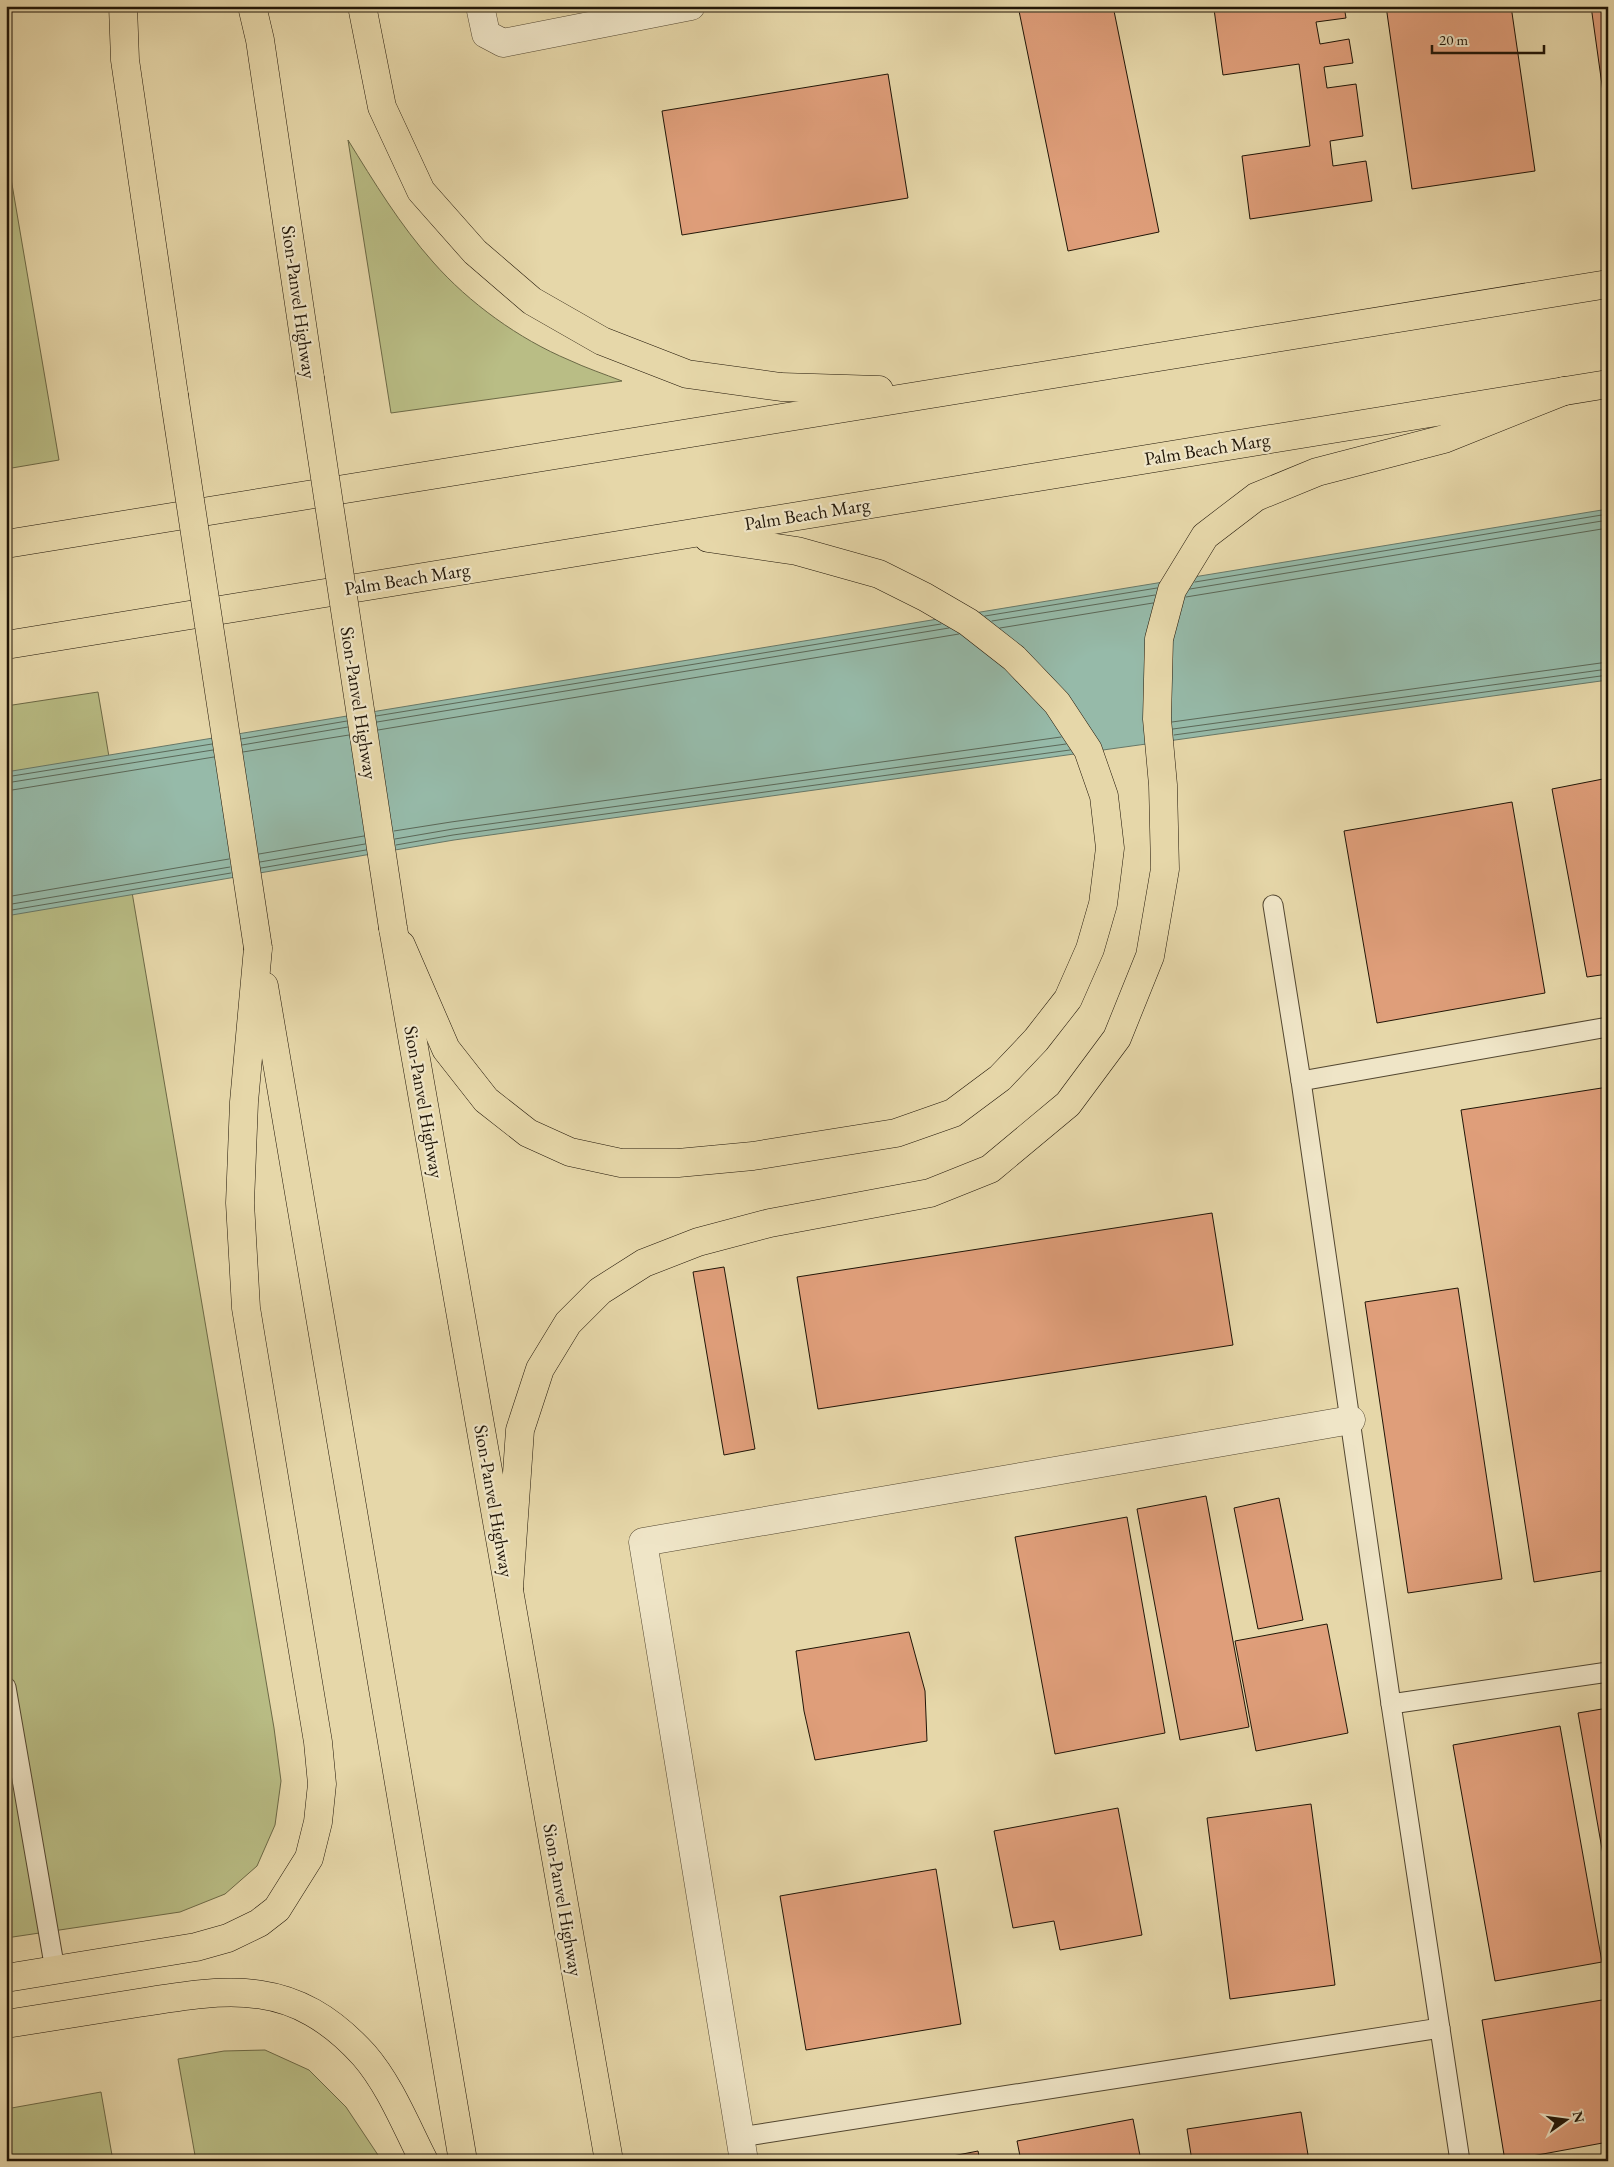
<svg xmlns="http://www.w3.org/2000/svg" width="1614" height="2167" font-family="'EB Garamond',serif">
  <rect width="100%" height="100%" fill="#e6d7a9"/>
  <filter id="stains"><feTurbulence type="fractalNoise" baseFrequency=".004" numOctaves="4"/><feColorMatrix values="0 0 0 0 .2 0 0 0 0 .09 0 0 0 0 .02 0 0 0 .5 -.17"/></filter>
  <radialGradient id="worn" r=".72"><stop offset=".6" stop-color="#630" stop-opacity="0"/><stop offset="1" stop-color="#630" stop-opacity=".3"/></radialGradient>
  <!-- green -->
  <g fill="#b9bd85" stroke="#6c6946">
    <path d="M348 140C374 182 400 225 433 262 469 303 519 339 569 360 586 368 604 374 622 381L391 413Z"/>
    <polygon points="6,149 59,460 6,469"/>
    <polygon points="98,692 274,1728 281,1781 275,1825 257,1866 225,1894 180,1912 6,1938 6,706"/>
    <polygon points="265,2050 309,2070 346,2107 382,2161 196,2161 178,2059 224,2051"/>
    <polygon points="101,2092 113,2161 6,2161 6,2109"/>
  </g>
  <!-- water -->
  <polygon fill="#96baa9" stroke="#677868" points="1608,509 1608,680 454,840 6,916 6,772"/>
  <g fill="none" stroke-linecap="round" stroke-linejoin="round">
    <!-- shore -->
    <g stroke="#5b6858" stroke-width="1">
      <polyline points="1195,582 1608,514"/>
      <polyline points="1190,589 1608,520"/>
      <polyline points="1186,597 1608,528"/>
      <polyline points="985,616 1157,588"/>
      <polyline points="992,621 1155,595"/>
      <polyline points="1000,628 1153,603"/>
      <polyline points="376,716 941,624"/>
      <polyline points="377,722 949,628"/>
      <polyline points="1172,722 1608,662"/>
      <polyline points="1173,729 1608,669"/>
      <polyline points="378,730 959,634"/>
      <polyline points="1174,735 1608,675"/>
      <polyline points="241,739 347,721"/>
      <polyline points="242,745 348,727"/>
      <polyline points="243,752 349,735"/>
      <polyline points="6,777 212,744"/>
      <polyline points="6,783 213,750"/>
      <polyline points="6,791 214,757"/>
      <polyline points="394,831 451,822 1061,737"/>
      <polyline points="395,839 453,829 1066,744"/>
      <polyline points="396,845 453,835 1070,750"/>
      <polyline points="259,854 364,836"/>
      <polyline points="260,862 365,844"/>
      <polyline points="261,868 366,850"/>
      <polyline points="6,897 229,859"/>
      <polyline points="6,905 230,867"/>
      <polyline points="6,911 231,873"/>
    </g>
  </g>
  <!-- building -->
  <g fill="#df9e7a" stroke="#201507">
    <polygon points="1018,6 1113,6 1159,232 1068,251"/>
    <polygon points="1234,6 1344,6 1346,18 1316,22 1320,44 1349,39 1353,63 1324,67 1327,88 1356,84 1363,136 1330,141 1333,166 1366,161 1372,201 1250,219 1242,156 1310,146 1299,64 1223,75 1214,9"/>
    <polygon points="1386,6 1511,6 1535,171 1412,189"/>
    <polygon points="1591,6 1608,6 1608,128"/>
    <polygon points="888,74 908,198 682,235 662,111"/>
    <polygon points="1608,778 1608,974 1587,977 1552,789"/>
    <polygon points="1512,802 1545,993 1377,1023 1344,831"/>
    <polygon points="1608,1087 1608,1570 1534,1582 1461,1110"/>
    <polygon points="1212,1213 1233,1345 818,1409 797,1277"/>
    <polygon points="724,1267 755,1449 724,1455 693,1272"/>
    <polygon points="1458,1288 1502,1579 1408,1593 1365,1302"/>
    <polygon points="1206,1496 1249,1727 1180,1740 1137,1509"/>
    <polygon points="1279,1498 1303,1620 1258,1629 1234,1508"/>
    <polygon points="1127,1517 1165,1733 1055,1754 1015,1537"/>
    <polygon points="1327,1624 1348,1733 1256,1751 1235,1641"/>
    <polygon points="909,1632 925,1691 927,1741 815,1760 804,1711 796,1651"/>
    <polygon points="1608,1708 1608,1883 1578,1713"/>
    <polygon points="1560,1726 1602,1962 1495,1981 1453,1745"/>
    <polygon points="1311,1804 1335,1985 1230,1999 1207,1818"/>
    <polygon points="1118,1808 1142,1935 1060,1950 1054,1921 1013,1928 994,1831"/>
    <polygon points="936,1869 961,2024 806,2050 780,1896"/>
    <polygon points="1608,1999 1608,2142 1505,2161 1482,2020"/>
    <polygon points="1301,2112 1309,2161 1192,2161 1187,2129"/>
    <polygon points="1133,2119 1141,2161 1021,2161 1017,2141"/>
    <polygon points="978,2151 980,2161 927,2161"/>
  </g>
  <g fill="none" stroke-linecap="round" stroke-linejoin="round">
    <!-- lane casing -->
    <g stroke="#524630" stroke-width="21">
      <g id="lane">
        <polyline points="1273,905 1301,1081"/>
        <polyline points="6,1687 55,1970"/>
        <polyline points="1391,1704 1301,1081 1608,1027"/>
        <polyline points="740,2137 1440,2028"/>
        <polyline points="1460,2161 1391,1704 1608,1672"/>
      </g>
    </g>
    <!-- street casing -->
    <g stroke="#524630" stroke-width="29">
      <g id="street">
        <polyline points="480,6 486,34 503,43 691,6"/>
        <polyline points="744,2161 643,1542 1351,1420"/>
      </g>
    </g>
    <!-- primary casing -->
    <g stroke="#201507" stroke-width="29">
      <g id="primary">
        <polyline points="362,6 382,107 421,191 475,252 532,301 602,341 687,374 781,387 879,390"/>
        <polyline points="6,544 1608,284"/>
        <polyline points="6,645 1608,384"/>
        <polyline points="401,945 446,1049 486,1100 528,1133 570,1152 621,1163 678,1163 753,1156 896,1133 953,1113 1000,1078 1036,1040 1068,999 1090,949 1103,904 1110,848 1104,796 1088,750 1057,703 1014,658 968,622 925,597 879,574 797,551 708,538"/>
      </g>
    </g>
    <!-- highway casing -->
    <g stroke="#201507" stroke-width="29">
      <g id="highway">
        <polyline points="123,6 125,60 174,395"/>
        <polyline points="252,6 260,40 310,378"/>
        <polyline points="393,928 609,2161"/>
        <polyline points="264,986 463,2161"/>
        <polyline points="509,1588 520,1430 540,1369 568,1323 600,1291 644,1263 698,1242 770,1223 930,1193 990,1169 1068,1104 1117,1038 1150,956 1165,869 1163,785 1157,719 1159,639 1172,590 1205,536 1256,497 1317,472 1444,439 1564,391"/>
        <polyline points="6,1978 196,1947 228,1938 259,1923 277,1909 309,1858 318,1822 322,1784 318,1742 246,1308 240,1203 244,1102 258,948"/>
        <path d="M6 2024C50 2017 94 2010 138 2003 231 1988 294 1978 364 2055 390 2085 406 2126 424 2161"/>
      </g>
    </g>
    <!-- lane -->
    <use href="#lane" stroke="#efe5c7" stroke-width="19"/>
    <!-- street -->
    <use href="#street" stroke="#efe5c7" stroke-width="28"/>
    <!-- primary -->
    <use href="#primary" stroke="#e6d7a9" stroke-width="28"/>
    <!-- highway -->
    <use href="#highway" stroke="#e6d7a9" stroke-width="28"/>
    <!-- highway-bridge casing -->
    <g stroke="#201507" stroke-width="29" stroke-linecap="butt">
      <g id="highway-bridge">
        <polyline points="310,378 393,928"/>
        <polyline points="174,395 258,948"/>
      </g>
    </g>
    <!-- highway-bridge -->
    <use href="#highway-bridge" stroke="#e6d7a9" stroke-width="28"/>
  </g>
  <g text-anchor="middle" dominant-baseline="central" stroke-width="4.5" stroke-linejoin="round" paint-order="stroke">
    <!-- street labels -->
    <g font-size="19" fill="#201507" stroke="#efe5c7">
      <text transform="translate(299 302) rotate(82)">Sion-Panvel Highway</text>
      <text transform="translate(1207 449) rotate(-9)">Palm Beach Marg</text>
      <text transform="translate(807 514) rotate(-9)">Palm Beach Marg</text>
      <text transform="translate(407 579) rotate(-9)">Palm Beach Marg</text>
      <text transform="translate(359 703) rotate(81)">Sion-Panvel Highway</text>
      <text transform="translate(424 1102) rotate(80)">Sion-Panvel Highway</text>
      <text transform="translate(494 1501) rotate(80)">Sion-Panvel Highway</text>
      <text transform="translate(563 1900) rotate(80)">Sion-Panvel Highway</text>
    </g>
  </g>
  <!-- margin -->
  <rect width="1614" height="2167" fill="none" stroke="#e6d7a9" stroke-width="25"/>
  <rect x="8" y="8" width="1599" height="2152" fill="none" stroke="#201507" stroke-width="2.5"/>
  <rect x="12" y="12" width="1589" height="2142" fill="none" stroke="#201507"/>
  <!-- north arrow -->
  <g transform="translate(1566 2120) rotate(76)" stroke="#efe5c7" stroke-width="4" paint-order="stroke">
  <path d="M0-4L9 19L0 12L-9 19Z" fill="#201507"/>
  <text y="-8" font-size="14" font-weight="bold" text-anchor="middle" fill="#201507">N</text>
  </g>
  <!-- scale -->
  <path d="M1432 45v8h112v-8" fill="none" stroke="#201507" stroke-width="2.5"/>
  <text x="1439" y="45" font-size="15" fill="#201507" stroke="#efe5c7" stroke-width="4" paint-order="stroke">20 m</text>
  <rect width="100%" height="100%" filter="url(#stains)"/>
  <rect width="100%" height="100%" fill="url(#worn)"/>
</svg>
